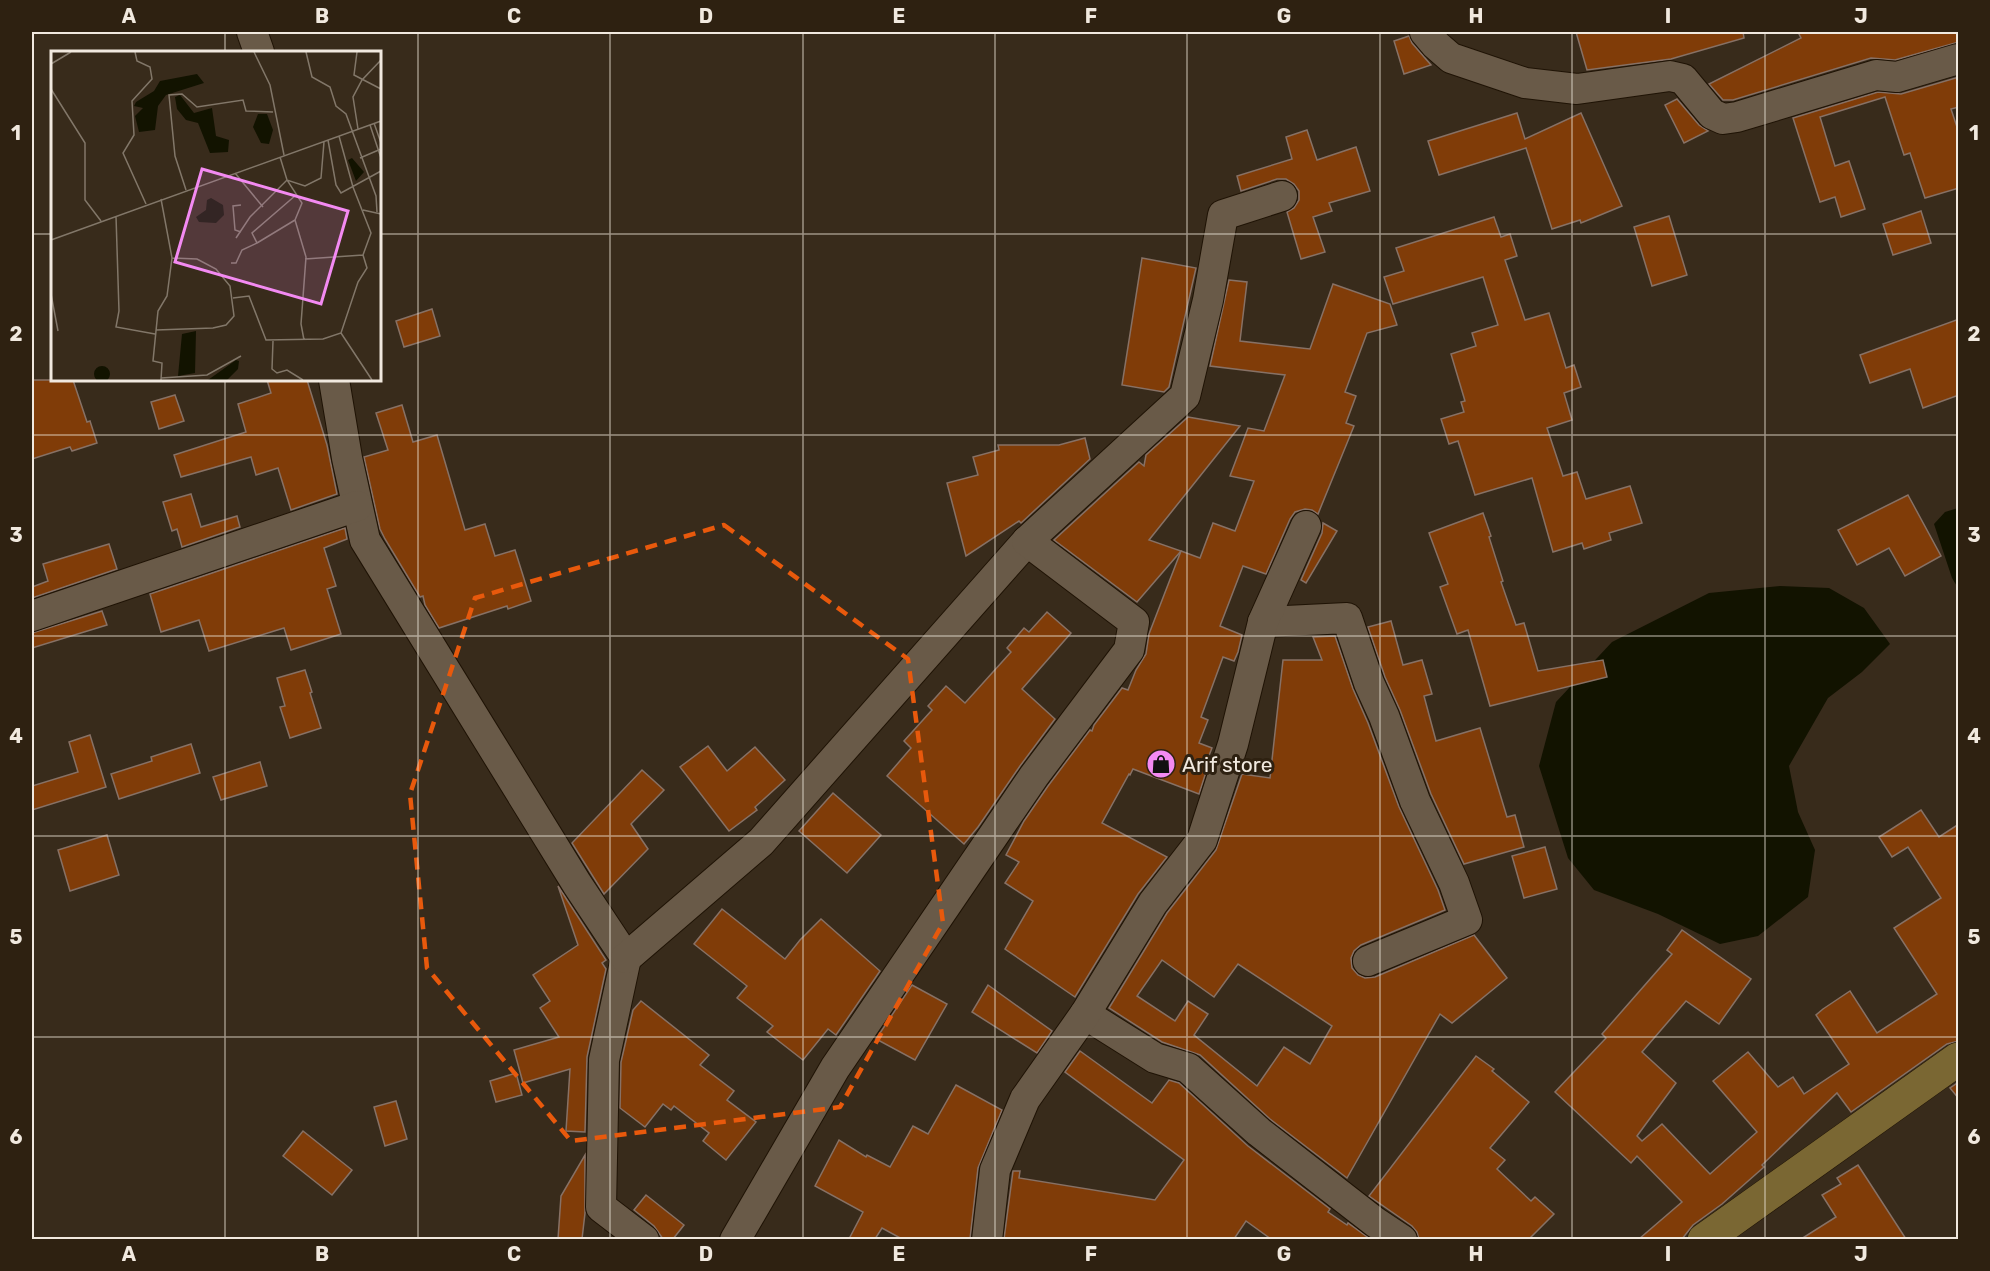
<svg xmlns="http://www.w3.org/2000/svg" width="1990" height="1271" font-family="Rubik,sans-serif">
  <rect width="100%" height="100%" fill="#382b1b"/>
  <!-- water -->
  <g fill="#121300">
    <polygon points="1958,508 1958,588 1952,578 1934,524 1945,512"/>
    <polygon points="1780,586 1829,588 1864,608 1890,644 1862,672 1828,698 1789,766 1798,812 1815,850 1808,897 1758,936 1720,944 1658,914 1594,890 1568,858 1539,766 1556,702 1612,642 1709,593"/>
  </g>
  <!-- building -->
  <g fill="#803c08" stroke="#877165" stroke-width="1.5" fill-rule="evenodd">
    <polygon points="1576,32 1743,32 1744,38 1671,59 1587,70"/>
    <polygon points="1798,32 1959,32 1959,42 1895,60 1871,58 1733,100 1723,100 1709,84 1801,38"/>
    <polygon points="1409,36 1412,43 1431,65 1404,74 1394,41"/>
    <polygon points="1959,77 1959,107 1951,109 1959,133 1959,188 1925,198 1910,153 1904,155 1885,97 1820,117 1835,166 1849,161 1865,209 1841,217 1835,197 1820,202 1793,118 1878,92 1901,94"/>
    <polygon points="1677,99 1699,125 1708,131 1684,143 1665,105"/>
    <polygon points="1517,113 1525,139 1581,113 1622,206 1581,223 1580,220 1552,229 1526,148 1439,175 1428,141"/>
    <polygon points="1307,130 1317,160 1356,147 1370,191 1329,203 1332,211 1313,217 1325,252 1301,259 1287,212 1294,208 1299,200 1299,191 1294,184 1286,179 1277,179 1241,191 1237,176 1292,159 1286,137"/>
    <polygon points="1921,211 1931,243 1893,255 1883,224"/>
    <polygon points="1669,216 1687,275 1652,286 1634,227"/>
    <polygon points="1494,217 1501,237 1510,234 1517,256 1505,260 1525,320 1549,313 1566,368 1574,365 1581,387 1564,393 1572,420 1547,428 1563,476 1577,472 1586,499 1630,486 1642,523 1609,533 1611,540 1584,549 1582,543 1553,552 1532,478 1475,495 1458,441 1449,444 1441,419 1464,412 1461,402 1465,401 1451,354 1476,346 1472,333 1498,325 1483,277 1393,304 1384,277 1404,271 1396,248"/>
    <polygon points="1142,258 1196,268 1169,387 1164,392 1122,385"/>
    <polygon points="1229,280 1247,282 1240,341 1310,349 1333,284 1390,304 1397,325 1367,333 1345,392 1356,396 1346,423 1354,426 1318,514 1312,510 1305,509 1295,512 1290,519 1266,574 1243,566 1220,626 1242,635 1238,652 1234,661 1223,657 1201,717 1208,720 1199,743 1212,748 1204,768 1207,769 1199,794 1133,769 1130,775 1129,774 1102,823 1167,857 1138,894 1075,997 1005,949 1033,901 1005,883 1019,862 1006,855 1024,821 1048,786 1090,730 1092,731 1094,725 1122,688 1128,690 1136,670 1146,654 1149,634 1181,551 1200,558 1213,523 1235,531 1254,481 1230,476 1248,428 1264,431 1285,375 1210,366"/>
    <polygon points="432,309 440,336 404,347 396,321"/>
    <polygon points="1959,319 1959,395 1923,408 1910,369 1870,383 1860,355"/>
    <polygon points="32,380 73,380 87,422 90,421 97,443 72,451 70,447 32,459"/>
    <polygon points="267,380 307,380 327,445 337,494 291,510 278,468 256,475 251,457 181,477 174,455 246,432 238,404 271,393"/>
    <polygon points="175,395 184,421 159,429 151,402"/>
    <polygon points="402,405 413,442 437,435 465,530 485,524 495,556 515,550 531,601 508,609 507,606 439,628 425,605 423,596 420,597 385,539 380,529 364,457 388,450 376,413"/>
    <polygon points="1188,417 1240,426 1149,540 1181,551 1137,602 1054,540 1139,462 1144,466 1146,455"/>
    <polygon points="1085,438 1090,459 1021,523 1019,521 966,556 947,483 978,475 973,457 999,450 998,445 1059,445"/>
    <polygon points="191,494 201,527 237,516 240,527 182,547 177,529 172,531 163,502"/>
    <polygon points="1908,495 1941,556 1905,576 1889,548 1857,565 1838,530"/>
    <polygon points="1483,513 1491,536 1489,537 1503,581 1501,582 1516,625 1524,623 1538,671 1603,660 1607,677 1490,706 1468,630 1457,634 1440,587 1448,584 1429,533"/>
    <polygon points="1323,523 1337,531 1306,583 1301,580 1322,533"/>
    <polygon points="345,528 347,539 324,548 336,586 327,589 341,634 291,650 284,628 209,651 199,620 161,632 150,594"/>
    <polygon points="109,544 117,569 32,598 32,587 48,581 43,564"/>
    <polygon points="102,611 107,625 32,648 32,633"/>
    <polygon points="1047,612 1071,633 1022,689 1055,719 1020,766 978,827 964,844 887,776 911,748 904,741 932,710 928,706 946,686 965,703 1011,652 1007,648 1024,628 1029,632"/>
    <polygon points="1391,621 1403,665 1422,660 1432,694 1424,696 1436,741 1480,728 1507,817 1515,815 1524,847 1464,864 1431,794 1400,710 1385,677 1368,627"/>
    <path d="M1335 636 1353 689 1368 723 1399 807 1438 890 1445 910 1361 945 1354 951 1351 958 1352 968 1358 975 1365 978 1375 977 1474 935 1507 978 1452 1023 1440 1014 1347 1178 1270 1119 1200 1055 1162 1042 1109 1008 1167 913 1216 850 1242 774 1270 778 1283 660H1322L1313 637ZM1162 960 1214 997 1238 964 1332 1026 1310 1064 1284 1047 1257 1086 1194 1035 1208 1014 1188 1001 1175 1021 1137 996Z"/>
    <polygon points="305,670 312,692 310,693 321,728 290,738 280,707 285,706 277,678"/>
    <polygon points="90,735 106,787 32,810 32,786 78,772 69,742"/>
    <polygon points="191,744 200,773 119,799 111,774 152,761 151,757"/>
    <polygon points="708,746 727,771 755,747 785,780 755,807 757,810 729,831 680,767"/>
    <polygon points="260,762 267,786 221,800 213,777"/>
    <polygon points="642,770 664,790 631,824 648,849 604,894 572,843"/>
    <polygon points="833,793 881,835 847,873 799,831"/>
    <polygon points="1921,810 1939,837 1959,824 1959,1041 1947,1044 1851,1112 1837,1093 1762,1165 1764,1167 1722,1204 1693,1225 1682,1239 1639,1239 1682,1202 1637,1156 1631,1163 1555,1092 1606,1038 1602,1034 1672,954 1667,950 1682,930 1751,979 1719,1024 1686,1001 1642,1052 1676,1083 1637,1136 1642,1141 1662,1124 1710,1174 1757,1132 1713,1081 1748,1052 1778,1087 1793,1077 1804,1094 1849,1064 1816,1015 1823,1009 1850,991 1877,1033 1937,994 1894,928 1941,898 1908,847 1892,857 1879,837"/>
    <polygon points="107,835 119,875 70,891 58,850"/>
    <polygon points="1545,847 1557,889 1524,898 1512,856"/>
    <polygon points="558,886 606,960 602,963 606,969 587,1057 585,1132 566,1131 570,1069 523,1083 514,1050 559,1037 540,1008 550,1001 533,975 578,945"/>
    <polygon points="722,909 785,959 800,940 821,919 880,971 836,1035 828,1029 803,1060 767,1032 773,1026 737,998 747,986 694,944"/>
    <polygon points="912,985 947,1004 915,1060 876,1039"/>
    <polygon points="988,985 1052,1031 1037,1053 972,1012"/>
    <polygon points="641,1001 709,1055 700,1065 734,1091 727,1100 756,1122 726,1160 703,1141 709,1133 674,1106 671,1110 663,1104 645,1127 620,1108 621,1062 633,1010"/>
    <polygon points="1080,1051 1152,1103 1169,1080 1179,1083 1248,1146 1330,1209 1328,1212 1347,1225 1348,1223 1370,1239 1271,1239 1246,1221 1234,1239 1004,1239 1013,1171 1020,1171 1019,1178 1155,1200 1184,1160 1065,1072"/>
    <polygon points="1476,1056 1494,1069 1492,1071 1529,1102 1490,1148 1505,1160 1497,1169 1531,1201 1535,1197 1554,1214 1529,1239 1419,1239 1417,1232 1412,1226 1369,1196"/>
    <polygon points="516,1073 522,1095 496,1102 490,1081"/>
    <polygon points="1959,1082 1959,1099 1950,1088"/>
    <polygon points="956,1085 1002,1110 978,1168 970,1239 902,1239 882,1228 875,1239 849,1239 863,1212 815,1186 839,1140 866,1157 867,1155 890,1167 913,1126 928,1134"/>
    <polygon points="396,1101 407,1139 385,1146 374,1107"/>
    <polygon points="303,1131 352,1170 332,1195 283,1156"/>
    <polygon points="585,1155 585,1213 582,1239 558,1239 561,1196"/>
    <polygon points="1858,1165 1906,1239 1801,1239 1836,1217 1822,1195 1841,1184 1837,1178"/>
    <polygon points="646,1195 684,1225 673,1239 663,1239 654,1226 634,1210"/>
  </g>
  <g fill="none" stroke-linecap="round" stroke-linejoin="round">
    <!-- street casing -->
    <g stroke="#1f1305" stroke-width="32">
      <g id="street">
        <polyline points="252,32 259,52"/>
        <polyline points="1425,32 1436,45 1451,58 1525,83 1577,89 1670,76 1683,79 1712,114 1723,119 1737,117 1876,75 1897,77 1958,59"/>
        <polyline points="334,380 347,458 365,540 577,884 626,958 604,1060 601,1207 644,1240"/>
        <polyline points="32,616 357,506"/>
        <polyline points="1263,622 1347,618 1369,683 1384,716 1415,801 1454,883 1467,920 1368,961"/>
        <polyline points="626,958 761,842 1027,541"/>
        <polyline points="1085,1014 1155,1058 1188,1068 1259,1132 1375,1222 1402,1240"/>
        <polyline points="735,1240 835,1068 1034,776 1129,650 1134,622 1027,541 1185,396 1208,300 1223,215 1282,196"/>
        <polyline points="987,1240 995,1170 1025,1099 1085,1014 1153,903 1202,840 1233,744 1263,622 1306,526"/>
      </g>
    </g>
    <!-- secondary casing -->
    <g stroke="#1f1305" stroke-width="34">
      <polyline id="secondary" points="1704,1240 1958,1059"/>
    </g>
    <!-- street -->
    <use href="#street" stroke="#695a48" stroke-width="30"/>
    <!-- secondary -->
    <use href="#secondary" stroke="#7a6733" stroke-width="33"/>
  </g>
  <!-- marked area -->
  <path fill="none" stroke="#e8590c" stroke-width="4.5" stroke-dasharray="12 8" stroke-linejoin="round" d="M724 525 908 659 943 923 840 1107 571 1141 427 968 410 794 475 598Z"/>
  <!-- grid -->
  <path fill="none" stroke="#f1e9df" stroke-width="1.5" stroke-opacity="0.55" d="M225 32V52M418 32V1240M610 32V1240M803 32V1240M995 32V1240M1187 32V1240M1380 32V1240M1572 32V1240M1765 32V1240M32 234H52M380 234H1958M225 380V1240M32 435H1958M32 636H1958M32 836H1958M32 1037H1958"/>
  <!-- icons -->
  <defs>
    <g id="shop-disc" transform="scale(1.5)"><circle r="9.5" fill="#f38af2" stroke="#2e2111"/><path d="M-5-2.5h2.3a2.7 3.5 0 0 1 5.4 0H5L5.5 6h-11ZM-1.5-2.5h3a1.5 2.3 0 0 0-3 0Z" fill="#111"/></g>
  </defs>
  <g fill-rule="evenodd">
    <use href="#shop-disc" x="1161" y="764"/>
  </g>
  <g text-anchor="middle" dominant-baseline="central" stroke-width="6" stroke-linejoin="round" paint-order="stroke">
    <!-- poi labels -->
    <g font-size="21" fill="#f1e9df" stroke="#2e2111" text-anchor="start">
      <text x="1182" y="764">Arif store</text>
    </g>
  </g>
  <!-- overview -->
  <g transform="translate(51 51)">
    <rect width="330" height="330" fill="#382b1b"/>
    <path d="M146 23 153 32 115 44 107 55 104 79 88 81 84 65 92 57 83 55 85 51 103 40 109 30ZM129 44 143 62 161 57 165 85 178 89 177 101 159 102 147 72 135 69 126 58 124 46ZM207 63H216L222 79 218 93 210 92 202 76ZM301 107 313 121 305 130 297 109ZM160 147 172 154 173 164 165 172 148 171 145 166 155 159 156 149ZM145 280 144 322 127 325 131 283ZM185 309 188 310 187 318 176 329H157ZM43 323a8 8 0 1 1 16 0a8 8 0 1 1-16 0Z" fill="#121300"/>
    <path fill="none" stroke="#827769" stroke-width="1.5" d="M84 1 86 10 99 16 101 28 81 50 83 84 72 102 95 153M203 1 219 34 233 104M255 1 261 26 279 36 285 55 295 63 325 145 326 161M306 1 303 24 330 38M0 13 20 1M0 38 34 92V149L50 170M323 72 330 92M319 74 330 107M307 78 302 46 311 29 330 9M277 89 285 134 290 142 330 120M229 106 236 129 251 152 244 169 255 206 250 273 253 289M309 107 330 98M184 122 212 156M135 139 124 105 118 44 131 43 146 56 192 49 195 60 222 61M190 154 182 155 184 179 190 181M312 159 330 163M65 165 68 260 65 276 104 283M185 187 199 166 236 129 254 135 270 127 273 91M0 189 330 70M206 192 244 169M254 208 312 204M180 212H185L191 199 206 192 201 182 245 144M0 243 7 280M182 247 198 245 215 289 272 288 290 282 307 231 316 217 312 204 320 182 302 136 288 85M105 279 162 277 175 274 183 265 179 235 165 218 146 208 121 207M290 282 321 329M222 290 221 318 226 322 236 319 252 329M110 327 156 324 190 305M110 329 111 312 102 310 107 260 116 245 121 207 110 148"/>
    <path fill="#f38af2" fill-opacity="0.15" stroke="#f38af2" stroke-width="3" d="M151 118 297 160 270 253 124 211Z"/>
    <rect width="330" height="330" fill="none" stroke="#f1e9df" stroke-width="3"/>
  </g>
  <!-- border -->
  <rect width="1990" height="1271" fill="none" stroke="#2e2111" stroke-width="66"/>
  <rect x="33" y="33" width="1924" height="1205" fill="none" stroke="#f1e9df" stroke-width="2"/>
  <g font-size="20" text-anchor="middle" font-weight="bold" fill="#f1e9df">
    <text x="129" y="23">A</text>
    <text x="322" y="23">B</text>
    <text x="514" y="23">C</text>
    <text x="706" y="23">D</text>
    <text x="899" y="23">E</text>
    <text x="1091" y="23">F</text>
    <text x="1284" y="23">G</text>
    <text x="1476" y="23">H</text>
    <text x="1668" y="23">I</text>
    <text x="1861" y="23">J</text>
    <text x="16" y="140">1</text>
    <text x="1974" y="140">1</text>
    <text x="16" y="341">2</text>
    <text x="1974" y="341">2</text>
    <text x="16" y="542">3</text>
    <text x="1974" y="542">3</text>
    <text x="16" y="743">4</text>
    <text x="1974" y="743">4</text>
    <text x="16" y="944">5</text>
    <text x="1974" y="944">5</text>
    <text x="16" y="1144">6</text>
    <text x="1974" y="1144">6</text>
    <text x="129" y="1261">A</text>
    <text x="322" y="1261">B</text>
    <text x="514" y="1261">C</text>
    <text x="706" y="1261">D</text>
    <text x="899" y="1261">E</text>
    <text x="1091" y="1261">F</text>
    <text x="1284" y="1261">G</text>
    <text x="1476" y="1261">H</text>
    <text x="1668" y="1261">I</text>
    <text x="1861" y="1261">J</text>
  </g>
</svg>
